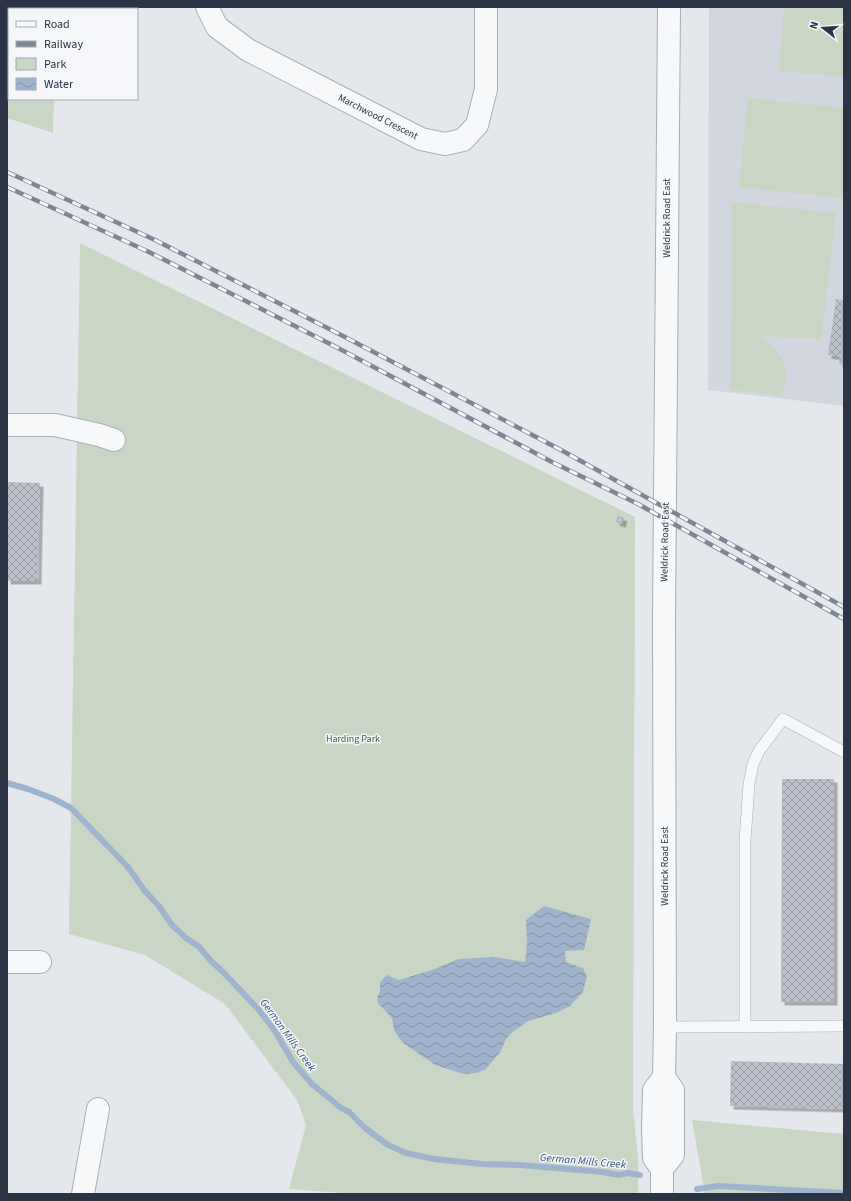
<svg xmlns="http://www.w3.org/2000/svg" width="851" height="1201" font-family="'Source Sans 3',sans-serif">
  <defs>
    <pattern id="water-waves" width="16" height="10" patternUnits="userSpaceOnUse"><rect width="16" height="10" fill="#9fb4cc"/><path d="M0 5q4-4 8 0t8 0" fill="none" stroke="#8293a7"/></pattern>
    <pattern id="building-cross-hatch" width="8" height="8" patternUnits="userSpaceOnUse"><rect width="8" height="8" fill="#bbc0ca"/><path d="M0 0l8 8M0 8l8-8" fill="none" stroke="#989da6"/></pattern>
    <filter id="shadow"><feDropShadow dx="3.5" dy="3.5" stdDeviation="0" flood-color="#0004"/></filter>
  </defs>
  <rect width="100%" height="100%" fill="#e4e7ec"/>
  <!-- built -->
  <polygon fill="#d2d6de" points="709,7 844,7 844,406 708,390"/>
  <!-- park -->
  <g fill="#c9d6c5">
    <polygon points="7,7 56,7 56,9 9,9 9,99 54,99 53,133 7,118"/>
    <polygon points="784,7 844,7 844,77 779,71"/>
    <polygon points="748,98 844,108 844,198 739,187"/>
    <path d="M732 202 836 213 821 339 761 336C770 345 786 357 786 371 786 379 784 388 783 396L731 390Z"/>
    <polygon points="80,243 635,517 633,1110 638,1157 638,1194 356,1194 289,1189 306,1125 297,1100 225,1004 145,955 69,934"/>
    <polygon points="692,1120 844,1134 844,1194 705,1194"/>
  </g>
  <!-- water -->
  <polygon fill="url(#water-waves)" points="544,906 591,919 584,950 565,951 566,962 583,968 587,976 583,992 570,1006 556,1013 528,1021 513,1032 506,1039 501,1051 485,1070 476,1073 463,1074 435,1065 402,1042 394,1030 392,1018 378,1003 377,997 380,991 380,982 387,975 399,980 435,969 458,959 494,957 525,962 527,944 526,920"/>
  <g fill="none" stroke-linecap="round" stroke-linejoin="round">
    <!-- stream -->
    <g stroke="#9fb4cc" stroke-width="6">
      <polyline points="7,783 28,789 54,799 71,808 128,867 144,890 159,906 172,925 186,938 199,947 211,961 223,972 258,1009 275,1031 293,1062 312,1084 341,1108 349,1112 365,1128 388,1145 406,1153 434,1159 482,1164 520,1165 603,1172 619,1175 628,1173 640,1175"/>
      <polyline points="697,1189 718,1186 844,1193"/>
    </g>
  </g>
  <!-- building -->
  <g fill="url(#building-cross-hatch)" filter="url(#shadow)">
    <polygon points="836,299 844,300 844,365 839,364 840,357 828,355"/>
    <polygon points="7,482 40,483 38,581 7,581"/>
    <polygon points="618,516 624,518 622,524 616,522"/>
    <polygon points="782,779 834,779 834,1002 781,1002"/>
    <polygon points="731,1061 844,1064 844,1109 730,1106"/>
  </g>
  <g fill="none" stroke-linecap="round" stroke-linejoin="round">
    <!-- service casing -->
    <g stroke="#a9aeb7" stroke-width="12">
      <g id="service">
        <polyline points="665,1027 844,1026"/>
        <polyline points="745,1027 745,841 749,784 753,764 759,751 783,719 844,752"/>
      </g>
    </g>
    <!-- minor casing -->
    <g stroke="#a9aeb7" stroke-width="24">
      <g id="minor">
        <polyline points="207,7 217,27 248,50 421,139 445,144 463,140 477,125 486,89 486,7"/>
        <polyline points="7,425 55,425 99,435 114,440"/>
        <polyline points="7,962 40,962"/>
        <polyline points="83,1194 98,1109"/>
      </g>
    </g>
    <!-- tertiary casing -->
    <g stroke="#a9aeb7" stroke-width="24">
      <g id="tertiary">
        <polyline points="662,1169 654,1158 653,1128 654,1090 664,1077 665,1027 664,619 669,7"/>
        <polyline points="662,1194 662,1169 673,1155 673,1090 664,1077"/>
      </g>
    </g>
    <!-- service -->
    <use href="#service" stroke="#f7f8fa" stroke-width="11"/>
    <!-- minor -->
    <use href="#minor" stroke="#f7f8fa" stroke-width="22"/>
    <!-- tertiary -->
    <use href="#tertiary" stroke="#f7f8fa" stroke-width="22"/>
    <!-- rail casing -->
    <g stroke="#7d8696" stroke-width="4.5">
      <g id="rail">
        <polyline points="7,172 155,240 343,336 561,450 844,607"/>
        <polyline points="7,187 149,252 338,348 552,462 638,504 844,619"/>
      </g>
    </g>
    <!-- rail -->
    <use href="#rail" stroke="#f4f6f9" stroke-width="3" stroke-dasharray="9" stroke-linecap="butt"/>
  </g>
  <g text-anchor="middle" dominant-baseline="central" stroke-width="3" stroke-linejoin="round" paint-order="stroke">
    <!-- street labels -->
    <g font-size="10" fill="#2b3445" stroke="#f4f6f9">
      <text transform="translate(378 117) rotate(27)">Marchwood Crescent</text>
      <text transform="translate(667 218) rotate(-90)">Weldrick Road East</text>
      <text transform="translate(665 542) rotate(-89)">Weldrick Road East</text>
      <text transform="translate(665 866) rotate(-90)">Weldrick Road East</text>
    </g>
    <!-- park labels -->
    <g font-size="10" fill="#3f6138" stroke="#f4f6f9">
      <text x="353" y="739">Harding Park</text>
    </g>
    <!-- water labels -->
    <g font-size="11" font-style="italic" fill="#34527a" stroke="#f4f6f9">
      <text transform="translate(288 1035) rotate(54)">German Mills Creek</text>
      <text transform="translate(583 1161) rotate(5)">German Mills Creek</text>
    </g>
  </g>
  <!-- border -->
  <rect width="851" height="1201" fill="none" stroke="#2b3445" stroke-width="16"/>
  <!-- legend -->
  <rect x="8" y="8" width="130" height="92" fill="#f4f6f9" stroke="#a4a8b1"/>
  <rect x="16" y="21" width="20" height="6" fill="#f7f8fa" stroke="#a4a8b1"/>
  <text x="44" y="28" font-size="12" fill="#2b3445">Road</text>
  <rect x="16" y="41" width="20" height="6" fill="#7d8696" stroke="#a4a8b1"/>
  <text x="44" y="48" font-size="12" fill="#2b3445">Railway</text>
  <rect x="16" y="58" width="20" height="12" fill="#c9d6c5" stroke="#a4a8b1"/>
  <text x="44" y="68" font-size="12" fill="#2b3445">Park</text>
  <rect x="16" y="78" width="20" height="12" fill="url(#water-waves)" stroke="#a4a8b1"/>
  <text x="44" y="88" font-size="12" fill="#2b3445">Water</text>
  <!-- north arrow -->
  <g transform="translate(823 28) rotate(287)" stroke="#f4f6f9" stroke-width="3" paint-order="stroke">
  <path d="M0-3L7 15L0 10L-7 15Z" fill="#2b3445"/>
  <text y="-6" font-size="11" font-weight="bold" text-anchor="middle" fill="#2b3445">N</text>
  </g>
</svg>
